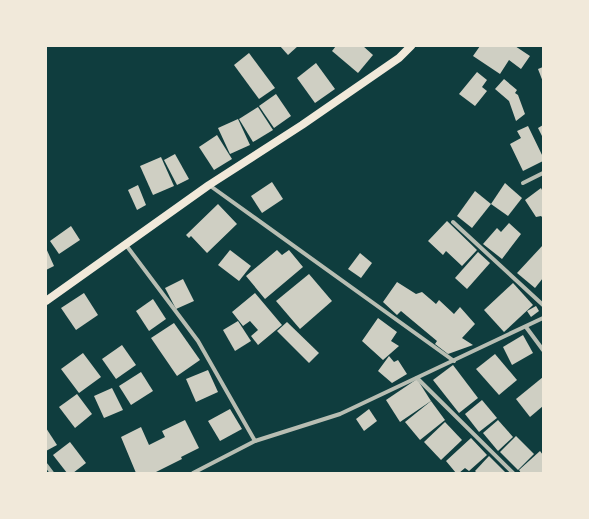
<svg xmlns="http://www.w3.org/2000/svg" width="589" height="519" font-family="Roboto,sans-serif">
  <rect width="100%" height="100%" fill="#0f3d3e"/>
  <!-- building -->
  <g fill="#cfcfc3">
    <polygon points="280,46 298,46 288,55"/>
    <polygon points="336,46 363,46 373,55 358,73 332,51"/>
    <polygon points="480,46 515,46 530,56 521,69 509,60 500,74 473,56"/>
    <polygon points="249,53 275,88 259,99 234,65"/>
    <polygon points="316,63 335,89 315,103 297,78"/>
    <polygon points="543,67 543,82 538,69"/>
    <polygon points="477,72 487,80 482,87 487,91 475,106 459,94"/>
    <polygon points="504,79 517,90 515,93 518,95 525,114 516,121 509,101 495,89"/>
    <polygon points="276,94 291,116 274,128 259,106"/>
    <polygon points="258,107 273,130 253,142 239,119"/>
    <polygon points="238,119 250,145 230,154 218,128"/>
    <polygon points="543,125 543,138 538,128"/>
    <polygon points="528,126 543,157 543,161 523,171 510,144 521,138 517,131"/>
    <polygon points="217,135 232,159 214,170 199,147"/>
    <polygon points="175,154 189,179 177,185 164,160"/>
    <polygon points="161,157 174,186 153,195 140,166"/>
    <polygon points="272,182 283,199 262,213 251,196"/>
    <polygon points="505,183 522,198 508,216 491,204"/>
    <polygon points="138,185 146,205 137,210 128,190"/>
    <polygon points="541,188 543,192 543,218 541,216 536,217 525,200"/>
    <polygon points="475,191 491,204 472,228 457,216"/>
    <polygon points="218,204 237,224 207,253 191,236 189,238 186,235"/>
    <polygon points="447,221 477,250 462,266 446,251 443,255 428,241"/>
    <polygon points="509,223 521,234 502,259 483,244 497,228 501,232"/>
    <polygon points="71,226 80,240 59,254 50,241"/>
    <polygon points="543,245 543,278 535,288 517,273"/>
    <polygon points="46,248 54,266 46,270"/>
    <polygon points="230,250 251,266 239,281 218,265"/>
    <polygon points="277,250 282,255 289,250 303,267 265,299 246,276"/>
    <polygon points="478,252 490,263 467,289 455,278"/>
    <polygon points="360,253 372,263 361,278 348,269"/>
    <polygon points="309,274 332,301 300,329 276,301"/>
    <polygon points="183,279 194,301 176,309 165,288"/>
    <polygon points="397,282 416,294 422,292 436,304 439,300 454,314 460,307 475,324 462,338 473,345 448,354 435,344 437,341 401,311 397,315 383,302"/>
    <polygon points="513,283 533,305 504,332 484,310"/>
    <polygon points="84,293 98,315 76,330 61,308"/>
    <polygon points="255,293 282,325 258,345 251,336 258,330 250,321 243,326 232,312"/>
    <polygon points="153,299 166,319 149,331 136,311"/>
    <polygon points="536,306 539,311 531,317 527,311"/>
    <polygon points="378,318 397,332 391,341 399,346 383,360 362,341"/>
    <polygon points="238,321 251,341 235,351 223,330"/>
    <polygon points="287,322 319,353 309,363 277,331"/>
    <polygon points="174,323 200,360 177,376 151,338"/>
    <polygon points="523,335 533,353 512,365 503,347"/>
    <polygon points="122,345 136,365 116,379 102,359"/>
    <polygon points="83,353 101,377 79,393 61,369"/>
    <polygon points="495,354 517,380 499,395 476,369"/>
    <polygon points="389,356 394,362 398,360 407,374 392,383 378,371"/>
    <polygon points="453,365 478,398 459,413 433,380"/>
    <polygon points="208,370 218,392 196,402 186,379"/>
    <polygon points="141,372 153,391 131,405 119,386"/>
    <polygon points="543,377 543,406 530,417 516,399"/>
    <polygon points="417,379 431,401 400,422 386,400"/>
    <polygon points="112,388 123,410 104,418 94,396"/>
    <polygon points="77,394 92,414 75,428 59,407"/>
    <polygon points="482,400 497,418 479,432 465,414"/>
    <polygon points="431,401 445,420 420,440 405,422"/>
    <polygon points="230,409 242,429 220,441 208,421"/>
    <polygon points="369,409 377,421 364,431 356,419"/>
    <polygon points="185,420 199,448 181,457 182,459 154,473 136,473 121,437 141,427 149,445 165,437 162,431"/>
    <polygon points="498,420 513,437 498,451 483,433"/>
    <polygon points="445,422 462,440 441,460 424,442"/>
    <polygon points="46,428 57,445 46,451"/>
    <polygon points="516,436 534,454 518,470 500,452"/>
    <polygon points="471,438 487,455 469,471 465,468 459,473 456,473 446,461"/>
    <polygon points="70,442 86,463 73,473 67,473 53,455"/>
    <polygon points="540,451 543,455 543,473 521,473 519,470"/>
    <polygon points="489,456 505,472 504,473 477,473 475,471"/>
  </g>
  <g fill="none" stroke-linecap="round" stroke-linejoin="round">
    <!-- minor -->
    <g stroke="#b8beb3" stroke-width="4">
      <polyline points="523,183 543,173"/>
      <polyline points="209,185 454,361"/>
      <polyline points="453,222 543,305"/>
      <polyline points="126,245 198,341 255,441"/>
      <polyline points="526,327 543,350"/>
      <polyline points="417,378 513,473"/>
      <polyline points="46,465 52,473"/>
      <polyline points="193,473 255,441 340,414 543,318"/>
    </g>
    <!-- secondary -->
    <polyline stroke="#f1e9da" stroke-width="8" points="46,301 209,185 302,125 399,58 411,46"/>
  </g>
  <!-- border -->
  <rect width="589" height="519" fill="none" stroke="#f1e9da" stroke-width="94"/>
</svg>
